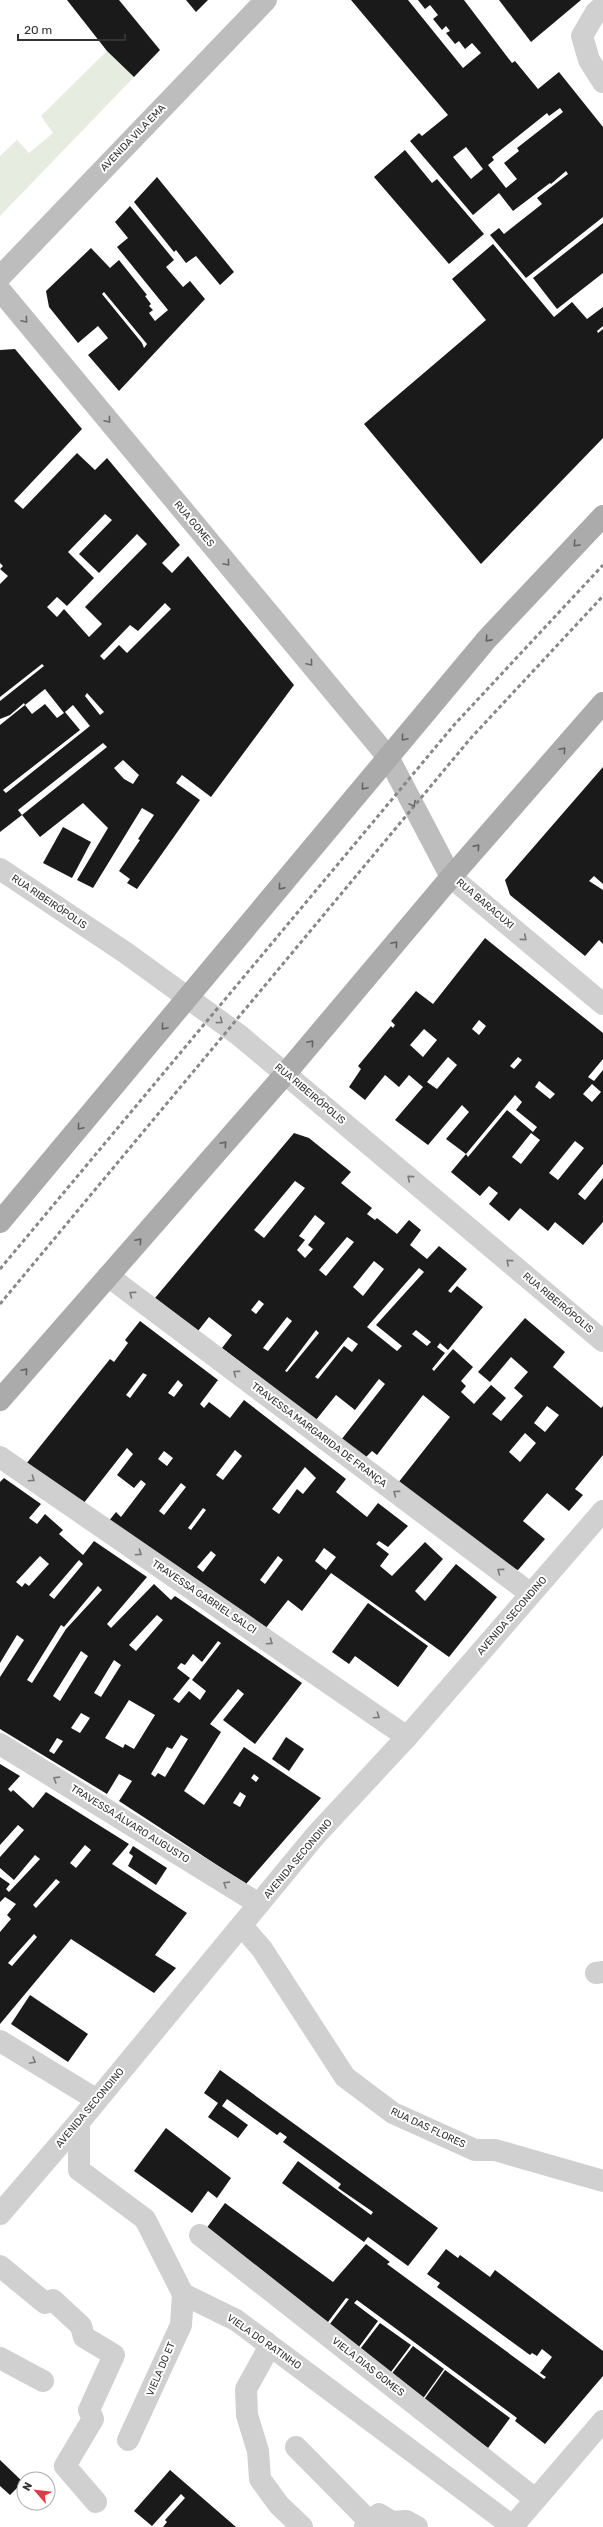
<svg xmlns="http://www.w3.org/2000/svg" width="603" height="2527" font-family="Rubik,sans-serif">
  <rect width="100%" height="100%" fill="#fff"/>
  <!-- green -->
  <polygon fill="#e6ecdf" points="107,51 134,77 0,216 0,156 17,140 29,153 53,133 41,116"/>
  <!-- building -->
  <g fill="#1a1a1a" fill-rule="evenodd">
    <polygon points="67,0 119,0 160,50 134,77 107,51"/>
    <polygon points="186,0 208,0 196,12"/>
    <path d="M351 0H408L463 68 481 53 472 43 465 49 459 41 455 44 446 33 450 31 446 26 442 30 433 19 438 15 430 5 425 9 418 0H464L512 63 515 61 538 89 559 72 603 127V217L526 278 490 235 499 228 504 234 542 204 537 198 568 174 566 171 551 184 550 183 513 211 499 193 473 215 410 141 419 133 422 136 448 115ZM560 108 563 112 517 148 519 151 504 163 517 179 506 188 488 165 494 160 492 157 547 113 549 116ZM466 147 483 169 471 179 453 157Z"/>
    <polygon points="499,0 581,0 531,42"/>
    <polygon points="405,150 432,183 437,179 484,234 449,264 374,177"/>
    <polygon points="157,177 234,272 220,285 196,256 186,263 176,250 174,252 134,202"/>
    <path d="M130 206 174 260 166 267 183 287 190 281 205 299 119 391 88 355 108 338 98 326 78 343 49 307 46 291 91 248 110 268 119 260 147 295 145 296 151 304 149 306 153 310 149 313 155 321 168 310 117 247 128 238 115 222ZM104 292 147 344 144 348 142 343 102 294Z"/>
    <polygon points="603,223 603,273 557,309 533,278"/>
    <polygon points="493,244 554,317 572,302 587,319 603,307 603,326 597,331 598,333 603,329 603,438 481,564 364,424 486,320 452,279"/>
    <path d="M15 349 82 429 14 501 23 509 77 453 95 470 107 458 180 545 162 563 172 573 188 556 294 685 211 797 182 775 178 780 176 783 200 800 137 889 127 883 130 879 119 871 140 840 138 839 154 815 142 808 93 888 77 880 108 828 83 803 40 837 22 815 0 832V725L25 705 32 714 45 704 57 718 64 713 45 689 25 705 24 703 10 715 0 719V701L44 666 42 664 0 697V584L8 576 0 569 3 566 0 563V350ZM105 514 112 520 79 554 99 573 137 534 147 544 85 607 102 624 89 637 64 609 57 617 47 607 57 597 67 606 94 578 68 552ZM165 603 171 609 127 653 119 645 104 660 100 656 130 625 138 631ZM87 693 104 712 100 715 85 696ZM73 705 90 726 6 793 3 790 80 730 65 712ZM103 743 107 747 22 815 18 810ZM123 760 139 775 133 784 124 779 114 768Z"/>
    <polygon points="603,767 603,884 594,876 589,881 603,890 603,944 599,940 585,956 510,895 505,880"/>
    <polygon points="63,827 91,842 72,878 43,863"/>
    <path d="M485 938 603 1033V1059L588 1077 594 1081 603 1070V1164L578 1194 585 1200 603 1178V1222L583 1245 555 1222 548 1231 520 1208 509 1221 489 1204 498 1193 489 1186 480 1196 451 1172 466 1154 468 1157 507 1110 533 1132 537 1127 516 1110 522 1102 515 1095 466 1154 446 1139 469 1112 462 1105 428 1145 395 1120 423 1087 409 1075 399 1087 385 1075 365 1100 349 1087 361 1069 358 1066 391 1026 393 1028 395 1025 391 1021 416 991 433 1004ZM479 1020 486 1026 479 1035 472 1029ZM424 1029 437 1040 423 1057 410 1045ZM448 1057 457 1065 437 1089 427 1082ZM518 1057 522 1060 514 1069 510 1066ZM539 1081 555 1094 550 1099 535 1087ZM592 1084 601 1092 592 1102 583 1094ZM531 1133 540 1140 521 1164 512 1157ZM575 1141 584 1148 558 1180 549 1173Z"/>
    <path d="M294 1133 309 1138 351 1172 341 1183 372 1208 367 1214 375 1220 377 1218 397 1234 409 1220 421 1230 410 1245 427 1259 439 1246 467 1269 448 1291 451 1293 457 1286 483 1307 448 1350 440 1343 437 1347 445 1353 432 1369 434 1371 453 1349 473 1367 461 1381 466 1386 461 1392 474 1404 491 1385 506 1398 492 1414 501 1421 523 1396 514 1388 528 1372 511 1357 490 1382 478 1372 525 1318 565 1352 553 1367 601 1408 603 1406V1455L575 1489 583 1495 569 1511 547 1493 523 1521 545 1539 518 1570 506 1567 398 1483 450 1417 423 1395 377 1455 372 1451 365 1458 341 1440 385 1384 379 1379 355 1410 336 1395 316 1420 222 1348 232 1335 209 1317 198 1331 155 1298ZM295 1181 305 1188 264 1238 254 1230ZM315 1215 325 1223 308 1245 313 1249 305 1258 297 1250 305 1240 299 1236ZM347 1237 354 1242 326 1276 319 1270ZM374 1261 384 1269 363 1296 353 1287ZM419 1268 424 1272 376 1325 402 1346 397 1351 367 1327ZM259 1300 264 1304 256 1314 251 1310ZM287 1317 292 1321 268 1351 263 1348ZM316 1330 319 1333 287 1372 285 1371ZM416 1330 431 1342 427 1346 412 1334ZM348 1337 358 1344 352 1352 344 1346 318 1379 315 1377ZM547 1406 559 1415 545 1432 534 1423ZM525 1433 536 1443 520 1462 509 1452Z"/>
    <path d="M140 1321 218 1380 200 1404 204 1408 209 1402 230 1418 244 1400 346 1479 336 1492 367 1517 378 1503 408 1526 388 1547 379 1541 376 1544 389 1554 380 1566 392 1576 425 1542 443 1559 415 1591 425 1601 456 1564 497 1597 449 1657 331 1573 302 1611 288 1600 265 1629 108 1522 116 1512 121 1517 146 1484 141 1480 134 1488 117 1475 133 1454 127 1448 83 1504 26 1464 110 1359 114 1362 128 1343 125 1340ZM143 1373 147 1375 130 1398 126 1395ZM178 1380 183 1385 174 1397 168 1393ZM235 1450 242 1456 223 1480 216 1475ZM164 1451 173 1458 167 1466 158 1459ZM305 1467 316 1478 303 1494 297 1489 279 1514 272 1509ZM181 1483 186 1487 164 1515 159 1511ZM203 1508 206 1510 191 1530 188 1528ZM324 1548 336 1557 326 1570 315 1561ZM211 1551 216 1555 203 1572 197 1567ZM278 1556 283 1560 265 1584 260 1580Z"/>
    <path d="M4 1478 41 1504 29 1518 37 1524 45 1514 63 1530 59 1534 83 1555 94 1541 147 1577 107 1624 111 1628 154 1584 171 1600 175 1596 302 1683 255 1744 223 1720 244 1694 238 1689 210 1724 221 1732 184 1791 204 1805 244 1747 321 1798 246 1884 119 1801 132 1781 119 1774 107 1794 0 1729V1677L24 1640 17 1635 0 1663V1482ZM40 1556 49 1564 29 1586 25 1583 22 1587 16 1582ZM79 1560 83 1564 54 1599 49 1595ZM98 1586 102 1590 66 1629 32 1683 27 1680 61 1625 64 1627ZM157 1615 163 1620 136 1651 129 1645ZM218 1641 221 1643 192 1680 206 1691 200 1700 189 1691 179 1703 173 1699 190 1678 177 1668 181 1663 185 1665 193 1654 202 1662ZM81 1651 88 1656 60 1701 53 1696ZM114 1660 121 1665 101 1697 94 1693ZM129 1700 155 1715 134 1749 125 1744 123 1748 105 1738ZM81 1713 90 1718 80 1733 71 1728ZM181 1735 188 1739 165 1777 158 1773 155 1777 151 1774 167 1747 172 1749ZM57 1738 63 1741 54 1754 49 1751ZM254 1774 259 1778 256 1782 251 1778ZM240 1792 246 1796 240 1807 233 1803Z"/>
    <polygon points="368,1603 428,1646 398,1687 355,1656 349,1664 332,1652"/>
    <polygon points="286,1737 304,1749 289,1771 272,1759"/>
    <path d="M0 1764 20 1776 8 1789 11 1792 13 1790 33 1808 46 1792 129 1844 112 1864 187 1913 155 1955 176 1968 154 1993 71 1939 0 2024V1932L11 1919 7 1915 16 1904 5 1897 0 1902V1877L10 1884 6 1889 9 1892 40 1859 35 1855 14 1880 0 1868V1857L24 1830 18 1825 0 1845ZM85 1845 91 1850 76 1868 70 1863ZM56 1879 60 1882 36 1908 33 1905ZM34 1934 37 1937 12 1966 8 1963Z"/>
    <polygon points="133,1846 167,1868 156,1885 128,1866 133,1856 129,1853"/>
    <polygon points="30,1995 88,2034 68,2062 11,2024"/>
    <polygon points="220,2070 438,2228 408,2266 368,2237 364,2242 282,2183 298,2161 371,2215 373,2212 338,2188 341,2184 283,2142 287,2137 280,2132 277,2135 227,2099 222,2106 248,2125 238,2138 208,2117 218,2103 204,2093"/>
    <polygon points="166,2128 231,2178 217,2198 208,2191 192,2213 134,2171"/>
    <polygon points="225,2203 333,2282 366,2244 390,2262 387,2264 544,2379 546,2377 540,2373 552,2357 542,2349 537,2356 532,2353 530,2355 437,2287 440,2283 427,2274 446,2249 458,2258 460,2255 490,2277 495,2270 603,2351 603,2376 545,2444 515,2421 517,2418 357,2300 354,2303 378,2321 356,2351 326,2329 349,2299 346,2298 322,2330 203,2233"/>
    <polygon points="380,2323 411,2345 388,2376 357,2353"/>
    <polygon points="413,2346 444,2369 422,2400 390,2376"/>
    <polygon points="445,2370 510,2418 488,2448 423,2401"/>
    <polygon points="0,2460 23,2482 10,2495 0,2486"/>
    <polygon points="170,2470 236,2527 163,2527 167,2522 165,2520 185,2498 181,2494 152,2526 134,2511"/>
  </g>
  <g fill="none" stroke-linecap="round" stroke-linejoin="round">
    <!-- street -->
    <g stroke="#d0d0d0" stroke-width="22">
      <polyline points="603,6 596,12 582,36 589,60 603,82"/>
      <polyline points="0,869 126,953 239,1035 603,1341"/>
      <polyline points="451,877 603,1004"/>
      <polyline points="108,1276 531,1594"/>
      <polyline points="0,1457 407,1737"/>
      <polyline points="0,1744 259,1904"/>
      <polyline points="242,1926 262,1949 345,2077 393,2113 475,2150 495,2150 603,2181"/>
      <polyline points="596,1973 603,1972"/>
      <polyline points="0,2041 97,2100"/>
      <polyline points="79,2122 79,2170 145,2219 183,2294 236,2320 512,2526"/>
      <polyline points="0,2214 79,2122 315,1836 407,1737 603,1511"/>
      <polyline points="200,2235 535,2499"/>
      <polyline points="0,2266 45,2303 53,2300 81,2326 84,2337 114,2355 89,2410 93,2419 65,2466 96,2502"/>
      <polyline points="266,2342 267,2351 246,2389 247,2415 258,2451 260,2479 279,2505 302,2527"/>
      <polyline points="0,2358 43,2381"/>
      <polyline points="128,2440 181,2325 183,2294"/>
      <polyline points="296,2447 370,2522"/>
      <polyline points="365,2527 379,2514 392,2522 406,2521 417,2527"/>
      <polyline points="512,2527 603,2421"/>
    </g>
    <!-- secondary -->
    <g stroke="#bdbdbd" stroke-width="22">
      <polyline points="0,277 266,0"/>
      <polyline points="0,290 388,757 451,877"/>
    </g>
    <!-- primary -->
    <g stroke="#ababab" stroke-width="22">
      <polyline points="0,1222 487,639 603,516"/>
      <polyline points="0,1400 286,1073 451,877 603,703"/>
    </g>
    <!-- rail -->
    <g stroke="#888" stroke-width="3" stroke-dasharray="4 3" stroke-linecap="butt">
      <polyline points="0,1269 454,725 603,565"/>
      <polyline points="0,1304 470,739 603,596"/>
    </g>
  </g>
  <!-- one-way arrows -->
  <defs><path id="oneway-chevron" d="M-2-3.5L2.5 0L-2 3.5" fill="none" stroke-width="1.6" stroke-linecap="round" stroke-linejoin="round"/></defs>
  <g stroke="#6a6a6a">
    <use href="#oneway-chevron" transform="translate(25 320) rotate(50)"/>
    <use href="#oneway-chevron" transform="translate(108 420) rotate(50)"/>
    <use href="#oneway-chevron" transform="translate(227 563) rotate(50)"/>
    <use href="#oneway-chevron" transform="translate(310 663) rotate(50)"/>
    <use href="#oneway-chevron" transform="translate(413 804) rotate(62)"/>
  </g>
  <g stroke="#636363">
    <use href="#oneway-chevron" transform="translate(576 544) rotate(133)"/>
    <use href="#oneway-chevron" transform="translate(488 639) rotate(132)"/>
    <use href="#oneway-chevron" transform="translate(404 738) rotate(130)"/>
    <use href="#oneway-chevron" transform="translate(563 750) rotate(-49)"/>
    <use href="#oneway-chevron" transform="translate(364 787) rotate(130)"/>
    <use href="#oneway-chevron" transform="translate(477 847) rotate(-49)"/>
    <use href="#oneway-chevron" transform="translate(281 887) rotate(130)"/>
    <use href="#oneway-chevron" transform="translate(395 944) rotate(-50)"/>
    <use href="#oneway-chevron" transform="translate(164 1027) rotate(130)"/>
    <use href="#oneway-chevron" transform="translate(311 1043) rotate(-50)"/>
    <use href="#oneway-chevron" transform="translate(80 1127) rotate(130)"/>
    <use href="#oneway-chevron" transform="translate(224 1144) rotate(-49)"/>
    <use href="#oneway-chevron" transform="translate(139 1241) rotate(-49)"/>
    <use href="#oneway-chevron" transform="translate(25 1371) rotate(-49)"/>
  </g>
  <g stroke="#7a7a7a">
    <use href="#oneway-chevron" transform="translate(524 938) rotate(40)"/>
    <use href="#oneway-chevron" transform="translate(220 1021) rotate(37)"/>
    <use href="#oneway-chevron" transform="translate(410 1178) rotate(-140)"/>
    <use href="#oneway-chevron" transform="translate(509 1262) rotate(-140)"/>
    <use href="#oneway-chevron" transform="translate(132 1294) rotate(-143)"/>
    <use href="#oneway-chevron" transform="translate(236 1373) rotate(-143)"/>
    <use href="#oneway-chevron" transform="translate(32 1479) rotate(34)"/>
    <use href="#oneway-chevron" transform="translate(396 1493) rotate(-143)"/>
    <use href="#oneway-chevron" transform="translate(139 1553) rotate(34)"/>
    <use href="#oneway-chevron" transform="translate(500 1571) rotate(-143)"/>
    <use href="#oneway-chevron" transform="translate(270 1642) rotate(34)"/>
    <use href="#oneway-chevron" transform="translate(377 1716) rotate(34)"/>
    <use href="#oneway-chevron" transform="translate(56 1779) rotate(-148)"/>
    <use href="#oneway-chevron" transform="translate(226 1884) rotate(-148)"/>
    <use href="#oneway-chevron" transform="translate(33 2061) rotate(31)"/>
  </g>
  <g text-anchor="middle" dominant-baseline="central" stroke-width="4" stroke-linejoin="round" paint-order="stroke">
    <!-- street labels -->
    <g font-size="10" fill="#333" stroke="#fff">
      <text transform="translate(133 138) rotate(-46)">AVENIDA VILA EMA</text>
      <text transform="translate(194 524) rotate(50)">RUA GOMES</text>
      <text transform="translate(49 902) rotate(34)">RUA RIBEIRÓPOLIS</text>
      <text transform="translate(485 904) rotate(40)">RUA BARACUXI</text>
      <text transform="translate(310 1094) rotate(40)">RUA RIBEIRÓPOLIS</text>
      <text transform="translate(558 1303) rotate(40)">RUA RIBEIRÓPOLIS</text>
      <text transform="translate(319 1435) rotate(37)">TRAVESSA MARGARIDA DE FRANÇA</text>
      <text transform="translate(204 1597) rotate(34)">TRAVESSA GABRIEL SALCI</text>
      <text transform="translate(512 1616) rotate(-49)">AVENIDA SECONDINO</text>
      <text transform="translate(130 1824) rotate(32)">TRAVESSA ÁLVARO AUGUSTO</text>
      <text transform="translate(298 1859) rotate(-50)">AVENIDA SECONDINO</text>
      <text transform="translate(90 2108) rotate(-50)">AVENIDA SECONDINO</text>
      <text transform="translate(428 2128) rotate(25)">RUA DAS FLORES</text>
      <text transform="translate(264 2342) rotate(35)">VIELA DO RATINHO</text>
      <text transform="translate(368 2367) rotate(38)">VIELA DIAS GOMES</text>
      <text transform="translate(161 2369) rotate(-67)">VIELA DO ET</text>
    </g>
  </g>
  <!-- north arrow -->
  <g transform="translate(36 2491) rotate(298)"><circle r="19" fill="#ffffff" stroke="#adadad"/>
  <path d="M0-3L7 15L0 10L-7 15Z" fill="#e63946"/>
  <text y="-6" font-size="11" font-weight="bold" text-anchor="middle" fill="#333333">N</text>
  </g>
  <!-- scale -->
  <path d="M18 34v6h107v-6" fill="none" stroke="#333333" stroke-width="2"/>
  <text x="24" y="34" font-size="12" fill="#333333" stroke="#ffffff" stroke-width="3" paint-order="stroke">20 m</text>
</svg>
